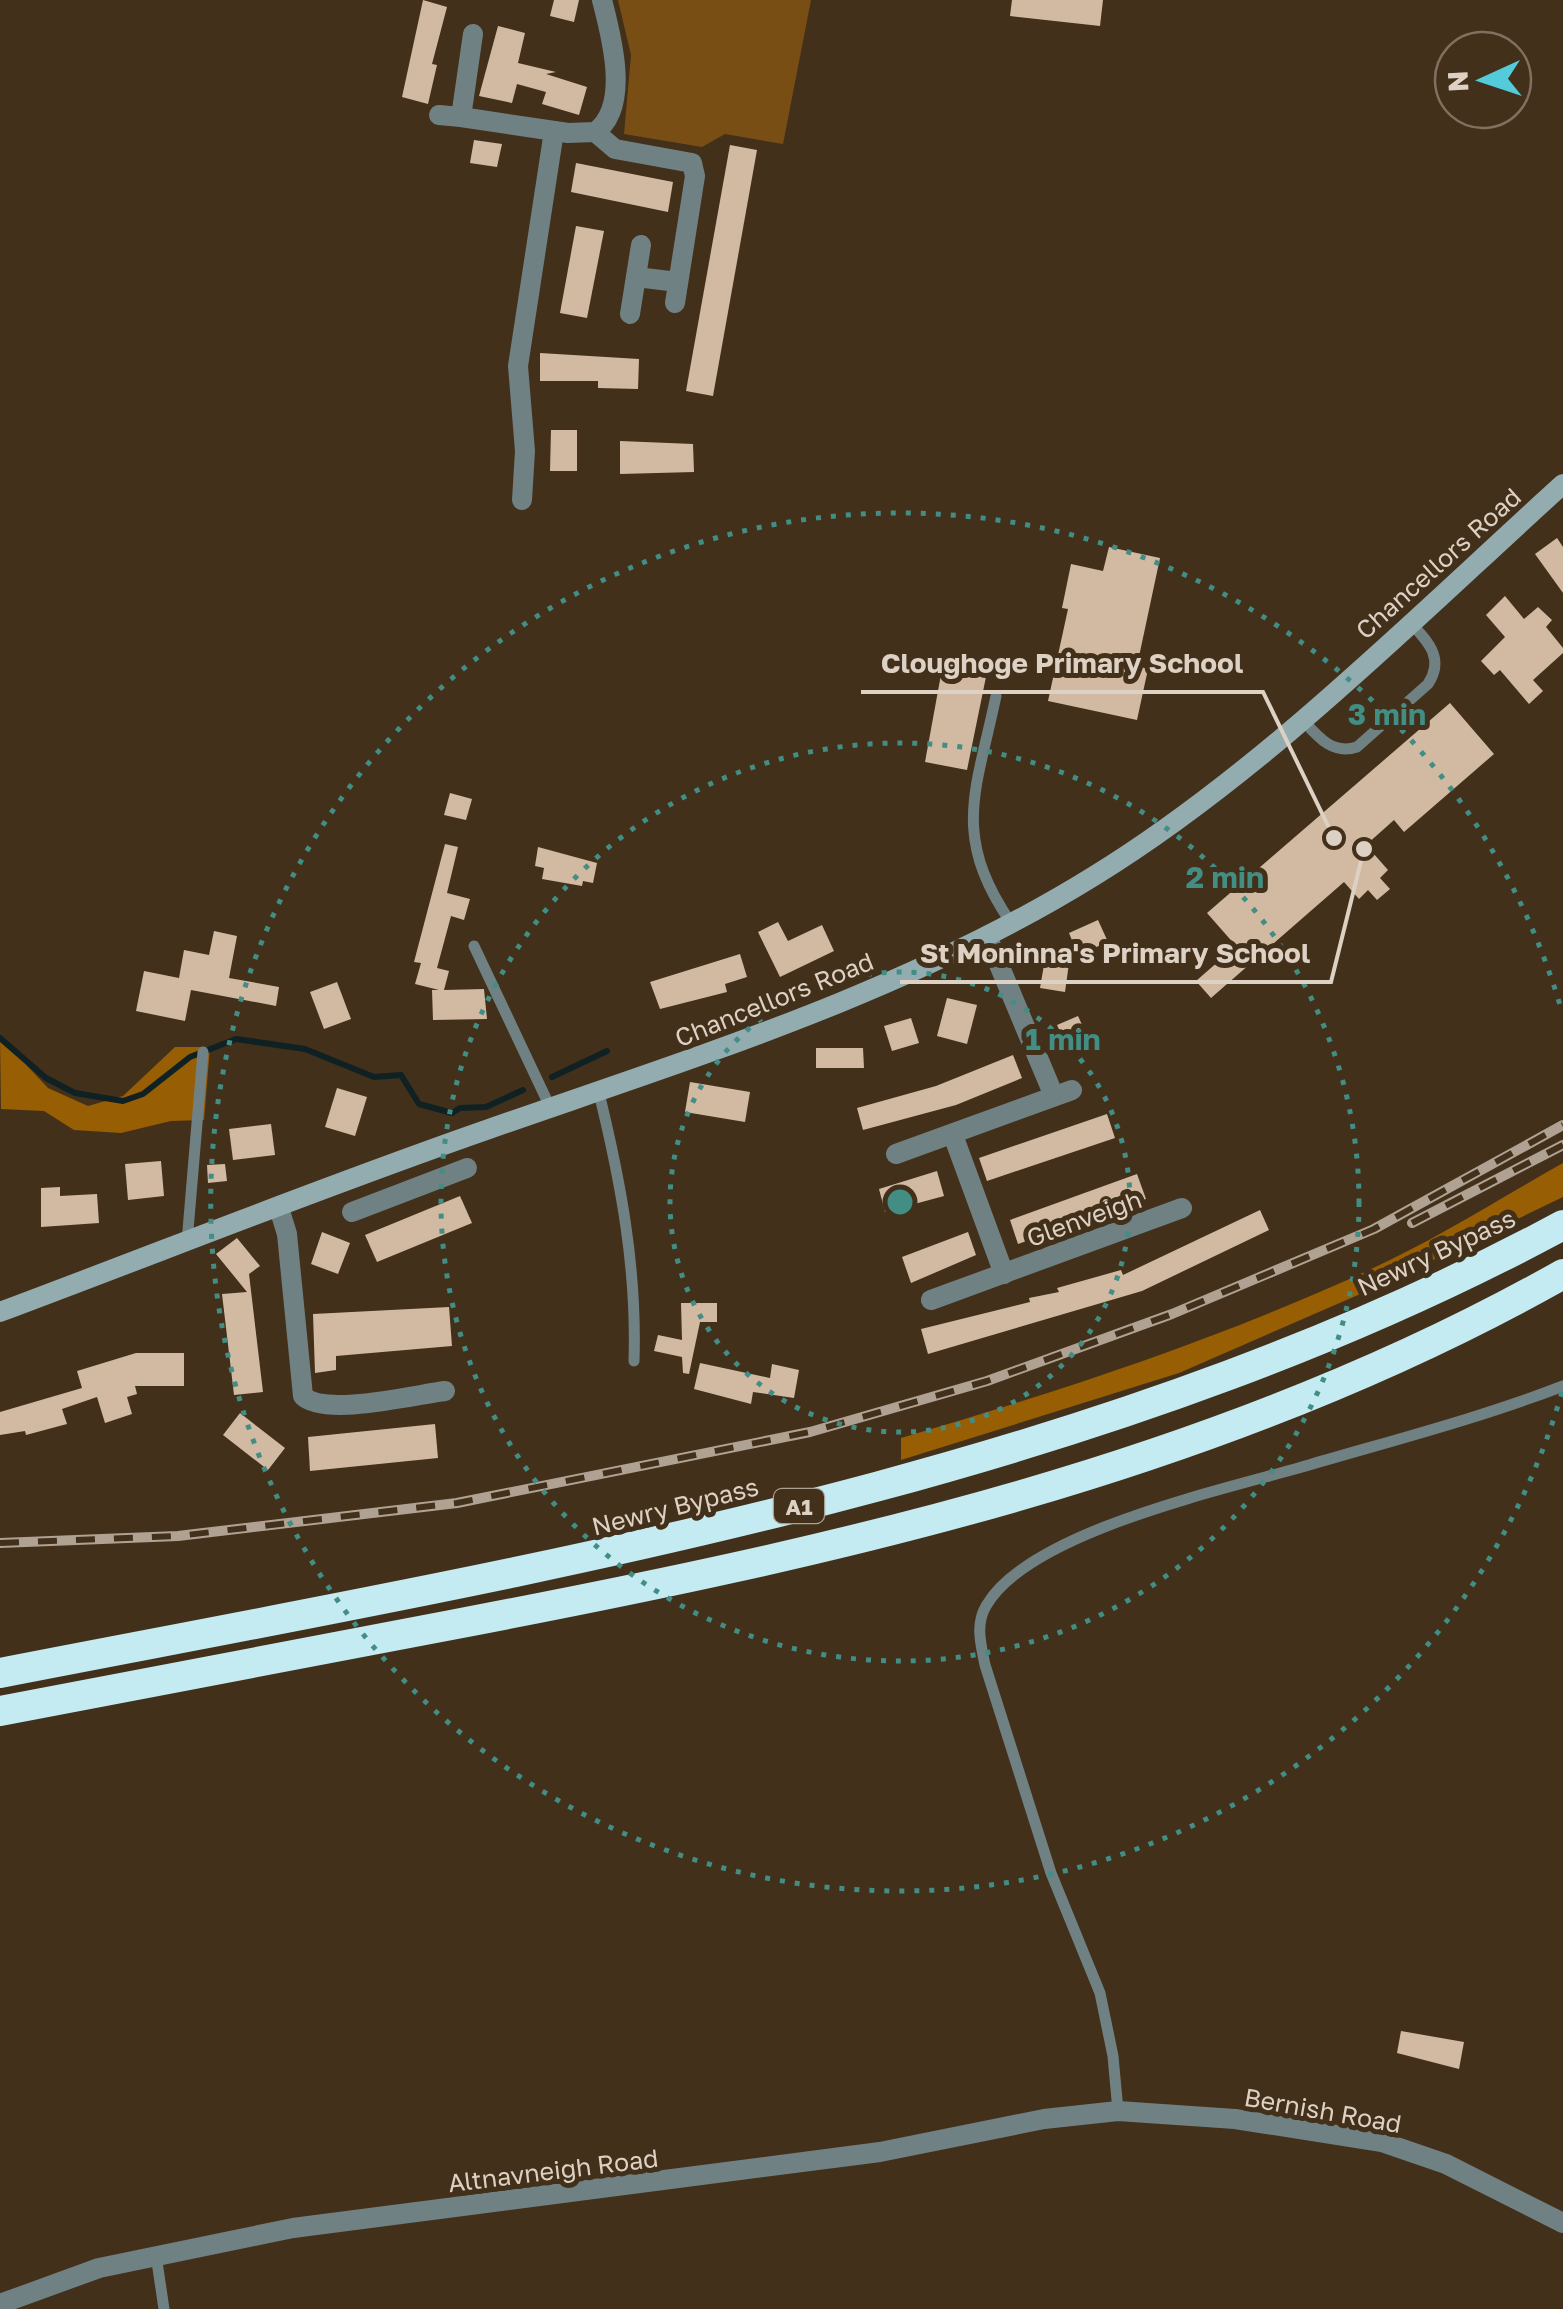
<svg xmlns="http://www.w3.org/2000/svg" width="1563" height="2309" font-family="'Golos Text',sans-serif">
  <rect width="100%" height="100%" fill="#42301b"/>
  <!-- green -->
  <polygon fill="#794e15" points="618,0 811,0 783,144 725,134 702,147 624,134 631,55"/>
  <!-- forest -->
  <g fill="#985e03">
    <polygon points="0,1037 48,1088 88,1106 123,1096 175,1047 210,1047 204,1120 171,1121 121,1133 74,1130 44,1111 1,1109"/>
    <path d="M1563 1163V1197L1381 1285 1179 1373 901 1460V1438C1061 1391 1217 1340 1369 1270 1435 1240 1499 1199 1563 1163Z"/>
  </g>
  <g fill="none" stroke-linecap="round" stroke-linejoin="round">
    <!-- stream -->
    <g stroke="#102124" stroke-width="6">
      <polyline points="0,1038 46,1078 75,1093 123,1101 143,1094 190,1057 236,1039 305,1049 374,1077 401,1075 419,1104 452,1113 460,1108 486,1107 523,1090"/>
      <polyline points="552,1077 607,1051"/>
    </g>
  </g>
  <!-- building -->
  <g fill="#d2baa2">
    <polygon points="423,0 447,7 432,64 437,65 428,104 402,97"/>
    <polygon points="554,0 579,0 574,22 550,16"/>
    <polygon points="1012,0 1103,0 1100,26 1010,16"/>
    <polygon points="498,26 525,33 518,63 556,72 546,74 587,87 579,115 542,104 546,92 517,84 512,103 479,96"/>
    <polygon points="474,140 502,144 497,167 470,163"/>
    <polygon points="730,145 757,150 713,396 686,391"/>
    <polygon points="576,163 673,182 668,212 571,192"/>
    <polygon points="576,226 604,231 587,318 560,313"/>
    <polygon points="540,353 639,359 638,389 598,388 598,381 540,381"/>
    <polygon points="551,430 577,430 577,471 550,471"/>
    <polygon points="620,441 693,444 694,472 620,474"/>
    <polygon points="1557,538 1563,547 1563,593 1535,554"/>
    <polygon points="1109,547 1160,558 1137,666 1148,669 1137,720 1048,701 1068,609 1062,608 1071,564 1103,571"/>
    <polygon points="1505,596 1524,619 1538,607 1552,620 1546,627 1563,648 1563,653 1533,680 1543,691 1529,704 1500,670 1494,675 1481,661 1505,637 1486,615"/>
    <polygon points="944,658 988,667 967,770 925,762"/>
    <polygon points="1450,703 1494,754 1404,832 1394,820 1366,845 1388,870 1380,878 1390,889 1377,900 1368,890 1359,899 1344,882 1211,998 1196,981 1236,946 1207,913"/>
    <polygon points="450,793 472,799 466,820 444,815"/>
    <polygon points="445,844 458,847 447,893 470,899 464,920 451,916 437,968 449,971 444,990 484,989 487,1019 433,1020 432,990 439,990 415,984 421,963 414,962"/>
    <polygon points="538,847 597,863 593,883 583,881 582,886 542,879 544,868 535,866"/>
    <polygon points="1098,920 1108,942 1078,955 1069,933"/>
    <polygon points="778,922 788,941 822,925 834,951 780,977 758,932"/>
    <polygon points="214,931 237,936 229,978 279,987 276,1006 191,990 185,1021 136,1011 144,971 179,978 184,950 209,955"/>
    <polygon points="740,954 747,977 725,984 727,992 660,1009 650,982"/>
    <polygon points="1045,959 1069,963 1065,992 1040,988"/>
    <polygon points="337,982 351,1019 324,1029 310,992"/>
    <polygon points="947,998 977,1005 967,1044 937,1036"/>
    <polygon points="1078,1016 1088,1038 1067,1047 1057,1025"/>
    <polygon points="911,1018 919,1043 892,1051 884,1026"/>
    <polygon points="816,1048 863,1048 864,1068 816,1068"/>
    <polygon points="1013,1055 1022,1078 956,1105 863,1130 857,1108 936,1086"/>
    <polygon points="690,1082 750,1092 745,1122 685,1112"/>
    <polygon points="337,1088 367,1097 355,1136 325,1127"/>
    <polygon points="1107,1114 1115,1138 987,1181 979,1158"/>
    <polygon points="271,1124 275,1155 233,1160 229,1129"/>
    <polygon points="161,1161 164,1196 128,1200 125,1164"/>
    <polygon points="225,1164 227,1181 208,1183 207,1165"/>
    <polygon points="937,1171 944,1196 885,1212 879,1189"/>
    <polygon points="1137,1174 1146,1199 1018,1244 1010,1220"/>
    <polygon points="60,1187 60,1196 97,1194 99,1223 41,1227 41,1188"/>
    <polygon points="460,1196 472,1223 377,1262 365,1235"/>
    <polygon points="1260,1210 1269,1230 1142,1291 928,1354 921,1329 1030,1302 1029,1298 1059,1292 1057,1288 1121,1270 1123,1275"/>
    <polygon points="322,1232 350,1243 338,1274 311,1264"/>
    <polygon points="968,1232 976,1255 911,1283 902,1257"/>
    <polygon points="237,1238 260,1266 249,1274 263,1392 234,1395 222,1294 247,1292 216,1254"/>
    <polygon points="681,1303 717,1303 717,1322 700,1322 689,1374 683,1373 682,1357 654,1351 658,1335 682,1340"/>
    <polygon points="449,1307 452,1346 336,1356 336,1370 315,1373 313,1314"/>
    <polygon points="136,1353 184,1353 184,1386 135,1386 137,1394 127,1397 132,1414 105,1423 97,1397 62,1409 67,1424 26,1435 25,1431 0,1435 0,1412 82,1388 77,1371"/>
    <polygon points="700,1363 770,1378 772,1364 799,1370 794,1398 753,1392 751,1404 694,1389"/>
    <polygon points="240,1413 285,1448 268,1470 223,1435"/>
    <polygon points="435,1424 438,1458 310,1471 308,1437"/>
    <polygon points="1401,2031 1464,2042 1459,2069 1397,2053"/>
  </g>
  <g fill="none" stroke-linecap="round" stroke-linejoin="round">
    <!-- lane -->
    <g stroke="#708183" stroke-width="11">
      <path d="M996 696C976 792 951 835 1011 923"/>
      <path d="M1302 719C1318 737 1332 755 1357 747L1428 684C1445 658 1428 642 1410 622"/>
      <polyline points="474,946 551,1109"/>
      <path d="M599 1093C621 1183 637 1269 634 1361"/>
      <polyline points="187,1242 203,1052"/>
      <path d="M1118 2111 1113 2056 1100 1993 1051 1873 985 1665C981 1645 975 1625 986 1606 1029 1531 1227 1489 1309 1465 1394 1440 1480 1418 1563 1386"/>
      <polyline points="156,2255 164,2309"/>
    </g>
    <!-- street -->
    <g stroke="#708183" stroke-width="20">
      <path d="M473 34 461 117 568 133 595 132C631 107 611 35 602 0"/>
      <polyline points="439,115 461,117"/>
      <polyline points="595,132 615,149 692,163 695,176 675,303"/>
      <polyline points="636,277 678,282"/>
      <polyline points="630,314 641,245"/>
      <polyline points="522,500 525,451 518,366 554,131"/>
      <polyline points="987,936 1054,1096"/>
      <polyline points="953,1135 1004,1274"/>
      <polyline points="896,1154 1072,1090"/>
      <path d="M279 1208 287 1234 303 1396C325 1417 414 1395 445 1391"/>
      <polyline points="352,1212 467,1168"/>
      <polyline points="931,1300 1182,1208"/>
      <polyline points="0,2304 99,2268 293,2228 880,2152 1044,2119 1118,2111 1235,2119 1382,2142 1446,2164 1563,2223"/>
    </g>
    <!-- secondary -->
    <path stroke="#92acb0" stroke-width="20" d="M0 1312C163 1251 325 1186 489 1129 695 1057 907 992 1094 876 1263 772 1416 617 1563 484"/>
    <!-- highway -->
    <g stroke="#c3ebf1" stroke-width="30">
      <path d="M0 1673C524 1571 1088 1481 1563 1225"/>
      <path d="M0 1711C150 1682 300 1653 451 1625 834 1552 1220 1468 1563 1274"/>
    </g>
    <!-- rail casing -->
    <g stroke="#b0a293" stroke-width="10">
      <g id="rail">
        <polyline points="1412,1223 1563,1145"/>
        <polyline points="0,1543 178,1536 457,1503 810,1432 987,1381 1172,1314 1374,1229 1563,1125"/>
      </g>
    </g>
    <!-- rail -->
    <use href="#rail" stroke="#42301b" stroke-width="6" stroke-dasharray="19" stroke-linecap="butt"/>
  </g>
  <!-- distance rings -->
  <g fill="none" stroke="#428d84" stroke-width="5" stroke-dasharray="5 10">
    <circle cx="900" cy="1202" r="230"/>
    <circle cx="900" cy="1202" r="459"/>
    <path d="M1562 1392A689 689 0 1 1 1562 1012"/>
  </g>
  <g text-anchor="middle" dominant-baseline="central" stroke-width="10" stroke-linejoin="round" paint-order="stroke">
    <!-- shield labels -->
    <rect fill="#42301b" stroke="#aea191" stroke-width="2.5" x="774" y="1489" width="50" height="34" rx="8"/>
    <g font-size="22" font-weight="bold" fill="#ddd1c4">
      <text x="799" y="1506">A1</text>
    </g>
    <!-- street labels -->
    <g font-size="25" fill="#ddd1c4" stroke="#42301b">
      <text transform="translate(1438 563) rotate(-42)">Chancellors Road</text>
      <text transform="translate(774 999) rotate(-22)">Chancellors Road</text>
      <text transform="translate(1084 1218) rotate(-20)">Glenveigh</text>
      <text transform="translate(1436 1252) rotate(-25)">Newry Bypass</text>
      <text transform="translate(675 1506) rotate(-14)">Newry Bypass</text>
      <text transform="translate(1323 2110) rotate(10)">Bernish Road</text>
      <text transform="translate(553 2170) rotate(-7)">Altnavneigh Road</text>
    </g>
  </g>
  <circle cx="900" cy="1202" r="15" fill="#428d84" stroke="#42301b" stroke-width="5"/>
  <g font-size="30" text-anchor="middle" font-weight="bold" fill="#428d84" stroke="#42301b" stroke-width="10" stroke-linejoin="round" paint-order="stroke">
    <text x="1387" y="725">3 min</text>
    <text x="1225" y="888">2 min</text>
    <text x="1063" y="1050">1 min</text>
  </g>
  <!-- callouts -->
  <path fill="none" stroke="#ddd1c4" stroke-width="4" d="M1334 838L1263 692H861M1364 849L1331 982H900"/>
  <g fill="#ddd1c4" stroke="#42301b" stroke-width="4">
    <circle cx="1334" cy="838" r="10"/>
    <circle cx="1364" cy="849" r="10"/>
  </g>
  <g font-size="28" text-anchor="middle" font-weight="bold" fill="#ddd1c4" stroke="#42301b" stroke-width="10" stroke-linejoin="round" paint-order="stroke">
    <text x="1062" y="673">Cloughoge Primary School</text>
    <text x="1115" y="963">St Moninna's Primary School</text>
  </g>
  <!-- north arrow -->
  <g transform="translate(1483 80) rotate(267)"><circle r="48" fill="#42301b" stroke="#80705f" stroke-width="2.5"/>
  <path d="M0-8L18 38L0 25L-18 38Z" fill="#53cbdb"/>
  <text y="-15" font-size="28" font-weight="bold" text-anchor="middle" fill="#ddd1c4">N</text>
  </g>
</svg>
